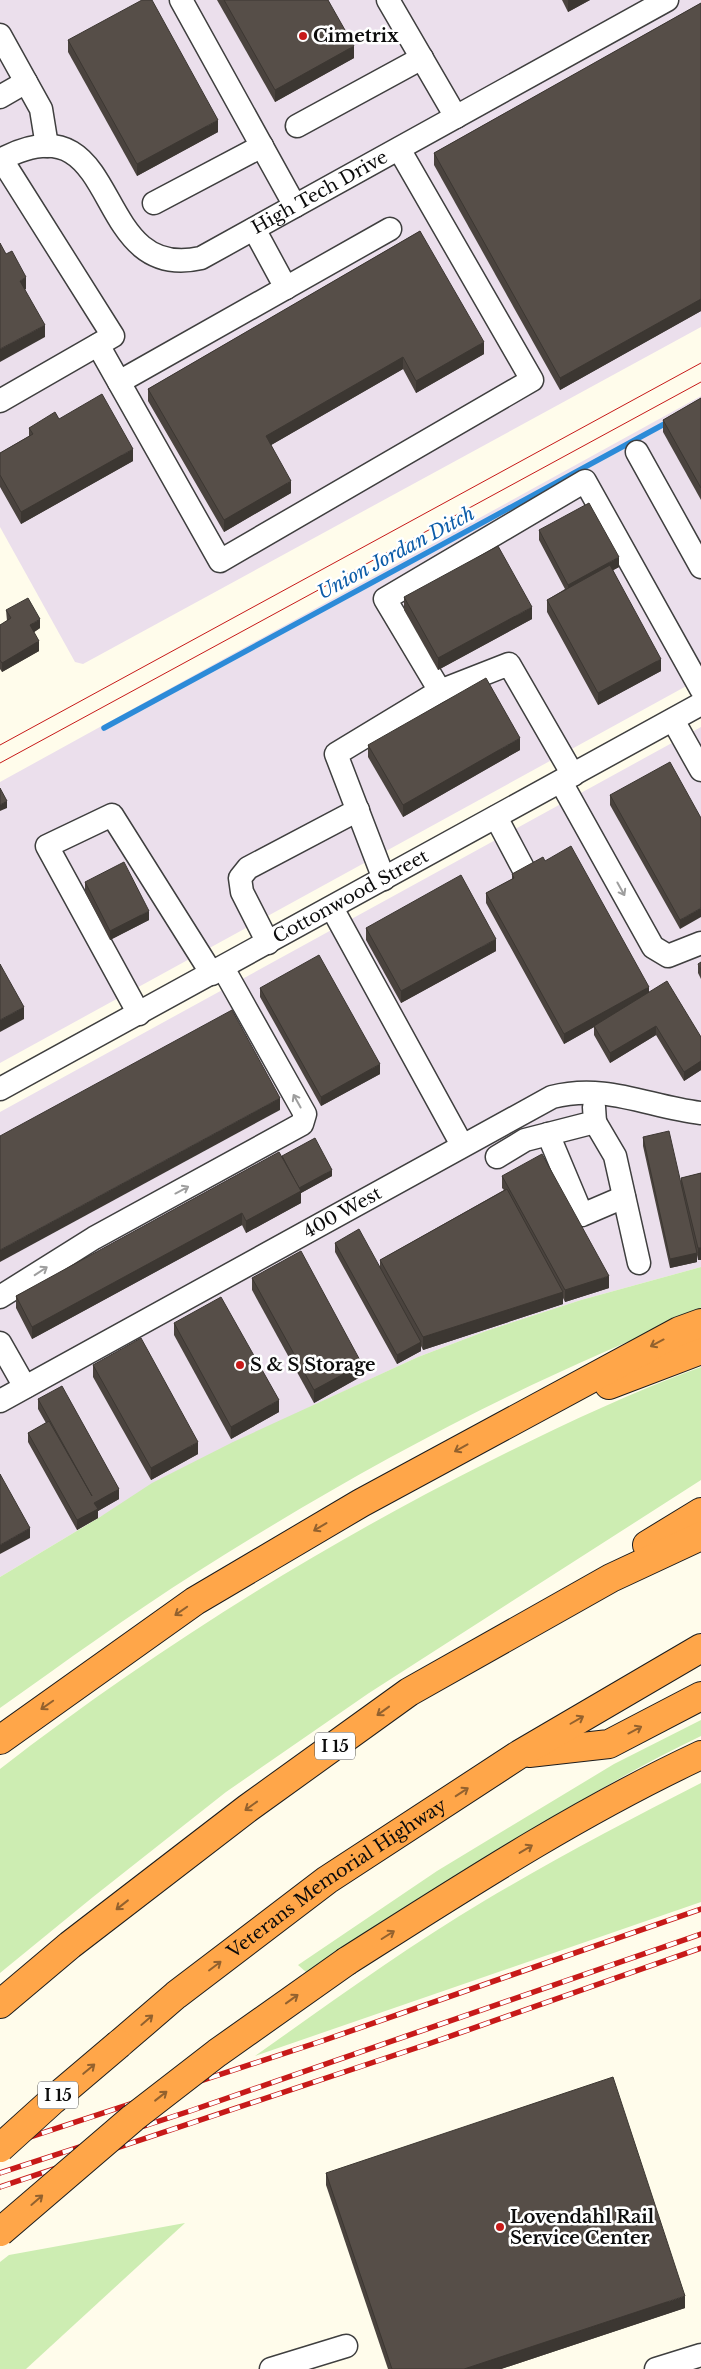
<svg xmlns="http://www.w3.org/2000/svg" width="701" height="2369" font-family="'Libre Baskerville',serif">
  <rect width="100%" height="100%" fill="#fffceb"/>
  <!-- industrial -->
  <g fill="#ebdfec">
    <polygon points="0,0 701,0 701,327 83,664 75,662 0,527"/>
    <polygon points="701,396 701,678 0,1063 0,782"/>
    <polygon points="701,727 701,1267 581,1300 486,1331 418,1357 312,1406 100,1517 0,1577 0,1112"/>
  </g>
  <!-- green -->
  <g fill="#cdedb2">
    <path d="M701 1267V1312C525 1380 356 1471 197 1572 129 1615 65 1662 0 1708V1577L100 1517 152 1483 233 1442 418 1357 486 1331 581 1300Z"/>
    <path d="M701 1367V1480L369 1693 226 1792 93 1897 0 1973V1769C151 1652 315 1549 486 1463 556 1428 627 1394 701 1367Z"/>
    <path d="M701 1720V1736C638 1766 578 1802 518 1838 447 1881 376 1926 306 1972L298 1965 437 1871 614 1764Z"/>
    <path d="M701 1783V1902L255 2056C330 2003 405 1948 484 1901 555 1859 628 1820 701 1783Z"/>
    <polygon points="185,2223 26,2369 0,2369 0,2262 9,2255"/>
  </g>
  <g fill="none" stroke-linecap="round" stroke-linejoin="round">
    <!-- stream -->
    <polyline stroke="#2c8bd8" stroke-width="5.5" points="104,728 668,422"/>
    <!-- minor casing -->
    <g stroke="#3f3f3f" stroke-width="25">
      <g id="minor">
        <polyline points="181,0 295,206"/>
        <polyline points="388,0 456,117"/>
        <polyline points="0,35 41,109 47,146"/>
        <polyline points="0,97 26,82"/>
        <polyline points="297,126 422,58"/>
        <path id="s1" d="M0 160C126 93 87 284 201 258L667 0"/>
        <polyline points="154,203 262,146"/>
        <polyline points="254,229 286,288"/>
        <polyline points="98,345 220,561 532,380 399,149"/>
        <polyline points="119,382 390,229"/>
        <polyline points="0,401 113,336 2,160"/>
        <polyline points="637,452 701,567"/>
        <polyline points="440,691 509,664 573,775"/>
        <polyline points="673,720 701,770"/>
        <polyline points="561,782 653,947 668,956 701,943"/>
        <polyline points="496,817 523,868"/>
        <polyline points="384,879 336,754 440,691 385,599 585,481 701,689"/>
        <polyline points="332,908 462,1145"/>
        <polyline points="268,943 242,892 240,878 248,868 358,810"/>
        <polyline points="139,1014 47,846 112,815 212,974"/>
        <path id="s2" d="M0 1089 701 704"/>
        <polyline points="595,1122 615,1156 639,1263"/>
        <polyline points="548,1134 582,1215 624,1197"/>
        <polyline points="497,1157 525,1140 595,1122 594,1107"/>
        <polyline points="0,1297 94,1238 302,1124 305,1114 223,968"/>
        <polyline points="0,1343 25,1387"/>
        <path id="s3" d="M0 1401 552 1097C606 1083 649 1107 701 1113"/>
        <polyline points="271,2369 346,2346"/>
        <polyline points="656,2369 701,2355"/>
      </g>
    </g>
    <!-- highway casing -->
    <g stroke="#1d1d1d" stroke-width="30">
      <g id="highway">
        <polyline points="609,1385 701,1350"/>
        <polyline points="647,1545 701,1512"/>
        <polyline points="0,1740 195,1601 361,1503 679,1331 701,1323"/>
        <polyline points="529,1753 609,1744 701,1696"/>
        <path d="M347 1961C462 1888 577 1813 701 1755"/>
        <polyline points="0,2004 70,1945 248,1808 409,1692 611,1578 701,1536"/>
        <path id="s4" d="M119 2044 176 1995 327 1880 520 1754 701 1648"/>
      </g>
    </g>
    <!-- minor -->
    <use href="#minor" stroke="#fff" stroke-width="22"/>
    <!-- highway -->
    <use href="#highway" stroke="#ffa649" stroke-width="28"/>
    <!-- tram -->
    <g stroke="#c71a19" stroke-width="1">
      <polyline points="0,745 701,363"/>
      <polyline points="0,763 701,382"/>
    </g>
    <!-- rail casing -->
    <g stroke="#c71a19" stroke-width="5.5">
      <g id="rail">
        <polyline points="0,2147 322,2041 701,1909"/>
        <polyline points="0,2173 190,2111 701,1934"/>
        <polyline points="0,2187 431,2043 701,1948"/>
      </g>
    </g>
    <!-- rail -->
    <use href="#rail" stroke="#fff" stroke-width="4" stroke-dasharray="11" stroke-linecap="butt"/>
    <!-- highway-bridge casing -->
    <g stroke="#1d1d1d" stroke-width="30" stroke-linecap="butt">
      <g id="highway-bridge">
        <polyline points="0,2148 53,2100 119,2044"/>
        <polyline points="0,2232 133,2118 217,2053 347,1961"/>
      </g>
    </g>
    <!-- highway-bridge -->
    <use href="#highway-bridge" stroke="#ffa649" stroke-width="28"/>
  </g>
  <!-- wall -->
  <g fill="#4a433e">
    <polygon points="217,0 328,0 354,58 275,102"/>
    <polygon points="562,0 590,0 568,12"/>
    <polygon points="701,3 701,311 560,390 434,165 434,153"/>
    <polygon points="68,40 218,132 137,176 68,52"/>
    <polygon points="420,231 484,354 416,393 403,369 271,445 291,493 224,532 148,401 148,389"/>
    <polygon points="701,398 701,500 663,432 663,420"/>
    <polygon points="59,419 133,461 21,524 0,487 0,453 29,436 29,428"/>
    <polygon points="539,530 619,567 613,570 661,671 598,705 547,612 547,600 565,589 539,540"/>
    <polygon points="404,597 532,619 438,670 404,610"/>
    <polygon points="6,610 40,628 34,632 39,651 2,672 0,669 0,625 7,621"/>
    <polygon points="368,745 520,750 403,817 368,757"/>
    <polygon points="610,795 701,818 680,929 610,805"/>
    <polygon points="545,861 649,992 701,1037 701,1070 684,1081 656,1035 610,1063 594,1035 594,1027 564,1044 486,903 486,893 512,879 512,874"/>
    <polygon points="85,882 149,920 110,940 85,892"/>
    <polygon points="366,928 496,951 401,1003 366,940"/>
    <polygon points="698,964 701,970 701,979 698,973"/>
    <polygon points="260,988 380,1074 321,1106 260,997"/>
    <polygon points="643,1137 681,1183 681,1178 701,1173 701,1260 698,1260 697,1255 697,1262 670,1268 643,1146"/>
    <polygon points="282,1156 332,1176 301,1193 301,1203 246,1233 242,1225 32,1339 16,1308 16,1296"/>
    <polygon points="502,1176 609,1288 565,1302 563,1298 563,1304 423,1350 421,1346 421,1351 397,1364 335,1252 335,1243 380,1267 380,1260 504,1190 502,1188"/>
    <polygon points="252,1278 362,1376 314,1403 252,1290"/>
    <polygon points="174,1323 279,1412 231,1439 174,1335"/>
    <polygon points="93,1365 198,1454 151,1480 93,1377"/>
    <polygon points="38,1399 119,1499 98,1511 98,1518 77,1530 28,1442 28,1433 46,1423 38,1409"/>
    <polygon points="326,2173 685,2308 501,2369 388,2369 326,2185"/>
  </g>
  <!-- shaded-wall -->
  <g fill="#3c3732">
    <polygon points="568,0 590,0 568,12"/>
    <polygon points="354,46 354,58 275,102 275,90"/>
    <polygon points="218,120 218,132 137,176 137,164"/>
    <polygon points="26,277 26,289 20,293 20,281"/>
    <polygon points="701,299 701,311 560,390 560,378"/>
    <polygon points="45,325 45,337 0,362 0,349"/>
    <polygon points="484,342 484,354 416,393 416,381"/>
    <polygon points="403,357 403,369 266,448 266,436"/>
    <polygon points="133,449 133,461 21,524 21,512"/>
    <polygon points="291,481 291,493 224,532 224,520"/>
    <polygon points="619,557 619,567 568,595 568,585"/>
    <polygon points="532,607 532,619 438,670 438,658"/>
    <polygon points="40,619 40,628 30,635 30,625"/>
    <polygon points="39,641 39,651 2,672 2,663"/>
    <polygon points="661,659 661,671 598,705 598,693"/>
    <polygon points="520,738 520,750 403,817 403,805"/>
    <polygon points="7,801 7,808 0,811 0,805"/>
    <polygon points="701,908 701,917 680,929 680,920"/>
    <polygon points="149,911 149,920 110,940 110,931"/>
    <polygon points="496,939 496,951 401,1003 401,991"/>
    <polygon points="649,987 649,996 564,1044 564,1034"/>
    <polygon points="24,1007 24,1019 0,1032 0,1020"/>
    <polygon points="656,1026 656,1035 610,1063 610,1053"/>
    <polygon points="701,1061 701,1070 684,1081 684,1072"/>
    <polygon points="380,1064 380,1074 321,1106 321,1097"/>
    <polygon points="280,1098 280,1110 0,1262 0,1250"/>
    <polygon points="332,1170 332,1176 301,1193 301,1203 246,1233 246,1221 297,1189"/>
    <polygon points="242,1213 242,1225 32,1339 32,1327"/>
    <rect x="698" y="1248" width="3" height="12"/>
    <polygon points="697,1253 697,1262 670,1268 670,1259"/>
    <polygon points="609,1276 609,1288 565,1302 565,1290"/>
    <polygon points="563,1292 563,1304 423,1350 423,1337"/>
    <polygon points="421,1342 421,1351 397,1364 397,1355"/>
    <polygon points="362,1364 362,1376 314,1403 314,1390"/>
    <polygon points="279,1400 279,1412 231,1439 231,1427"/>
    <polygon points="198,1442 198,1454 151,1480 151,1468"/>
    <polygon points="119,1489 119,1499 98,1511 98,1518 77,1530 77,1520 94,1503"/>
    <polygon points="30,1528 30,1538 0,1554 0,1545"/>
    <polygon points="685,2296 685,2308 501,2369 464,2369"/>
  </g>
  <!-- building -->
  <g fill="#564e48" stroke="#3c3732">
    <polygon points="142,0 152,0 218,120 137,164 68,40"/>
    <polygon points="224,0 328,0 354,46 275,90"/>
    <polygon points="701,3 701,299 560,378 434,153"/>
    <polygon points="420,231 484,342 416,381 403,357 266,436 291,481 224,520 148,389"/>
    <polygon points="0,243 6,254 12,251 26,277 20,281 45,325 0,349"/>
    <polygon points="102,394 133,449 21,512 0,475 0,453 33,434 29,428 55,412 59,419"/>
    <polygon points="701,398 701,488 663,420"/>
    <polygon points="589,503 619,557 568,585 539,530"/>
    <polygon points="498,546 532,607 438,658 404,597"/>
    <polygon points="610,565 661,659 598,693 547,600"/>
    <polygon points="28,598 40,619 30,625 39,641 2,663 0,660 0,625 11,618 6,610"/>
    <polygon points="486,678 520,738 403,805 368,745"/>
    <polygon points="670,762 701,818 701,908 680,920 610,795"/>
    <polygon points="0,788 7,801 0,805"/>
    <polygon points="571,846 649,987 564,1034 486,893 514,878 512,874 543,857 545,861"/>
    <polygon points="124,862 149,911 110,931 85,882"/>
    <polygon points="461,875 496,939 401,991 366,928"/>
    <polygon points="319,955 380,1064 321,1097 260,988"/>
    <polygon points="701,962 701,970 698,964"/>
    <polygon points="0,964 24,1007 0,1020"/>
    <polygon points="667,981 701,1037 701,1061 684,1072 656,1026 610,1053 594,1026"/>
    <polygon points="232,1010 280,1098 0,1250 0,1136"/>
    <polygon points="669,1131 697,1253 670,1259 643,1137"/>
    <polygon points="315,1138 332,1170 299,1188 282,1156"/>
    <polygon points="279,1152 301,1191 246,1221 242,1213 32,1327 16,1296"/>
    <polygon points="542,1154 609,1276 565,1290 502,1176"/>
    <polygon points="701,1173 701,1248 698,1248 681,1178"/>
    <polygon points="507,1189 563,1292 423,1337 380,1260"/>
    <polygon points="359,1229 421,1342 397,1355 335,1243"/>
    <polygon points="301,1251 362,1364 314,1390 252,1278"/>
    <polygon points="221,1297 279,1400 231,1427 174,1323"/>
    <polygon points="141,1338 198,1442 151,1468 93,1365"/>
    <polygon points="62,1386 119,1489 94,1503 98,1509 77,1520 28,1433 49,1421 92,1496 38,1399"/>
    <polygon points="0,1474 30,1528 0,1545"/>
    <polygon points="613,2077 685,2296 464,2369 392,2369 326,2173"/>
  </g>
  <!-- one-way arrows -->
  <defs><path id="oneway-shaft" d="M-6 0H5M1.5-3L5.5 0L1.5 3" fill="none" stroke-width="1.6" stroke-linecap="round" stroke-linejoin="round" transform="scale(1.25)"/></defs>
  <g stroke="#9e9e9e">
    <use href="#oneway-shaft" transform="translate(621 889) rotate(61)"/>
    <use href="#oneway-shaft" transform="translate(297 1101) rotate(-119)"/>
    <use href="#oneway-shaft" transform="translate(182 1190) rotate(-28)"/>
    <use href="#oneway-shaft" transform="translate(41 1271) rotate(-33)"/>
  </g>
  <g stroke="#92612e">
    <use href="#oneway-shaft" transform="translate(657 1343) rotate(152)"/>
    <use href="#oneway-shaft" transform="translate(461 1448) rotate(151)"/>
    <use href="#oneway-shaft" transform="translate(320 1527) rotate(149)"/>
    <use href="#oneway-shaft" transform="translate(181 1611) rotate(145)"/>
    <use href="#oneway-shaft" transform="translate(47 1705) rotate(145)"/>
    <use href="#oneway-shaft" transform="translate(383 1711) rotate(144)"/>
    <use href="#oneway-shaft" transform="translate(577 1720) rotate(-30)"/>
    <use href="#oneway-shaft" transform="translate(635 1730) rotate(-28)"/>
    <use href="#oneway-shaft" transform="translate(462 1792) rotate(-33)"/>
    <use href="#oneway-shaft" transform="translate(251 1806) rotate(144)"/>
    <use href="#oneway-shaft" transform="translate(526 1849) rotate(-31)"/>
    <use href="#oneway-shaft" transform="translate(122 1905) rotate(142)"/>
    <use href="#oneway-shaft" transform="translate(388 1935) rotate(-32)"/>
    <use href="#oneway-shaft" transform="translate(215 1966) rotate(-37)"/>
    <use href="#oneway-shaft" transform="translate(292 1999) rotate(-36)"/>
    <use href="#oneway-shaft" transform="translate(147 2020) rotate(-41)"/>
    <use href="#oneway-shaft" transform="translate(89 2069) rotate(-40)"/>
    <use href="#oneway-shaft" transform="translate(161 2096) rotate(-38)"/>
    <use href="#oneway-shaft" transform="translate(37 2200) rotate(-41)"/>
  </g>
  <!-- markers -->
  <g fill="#c71a19" stroke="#fff" stroke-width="2">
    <circle cx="303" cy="36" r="5"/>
    <circle cx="240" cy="1365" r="5"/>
    <circle cx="500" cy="2227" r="5"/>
  </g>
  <g text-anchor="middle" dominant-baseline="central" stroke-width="5" stroke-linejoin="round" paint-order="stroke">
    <!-- shield labels -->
    <g fill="#fff" stroke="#555" stroke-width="1">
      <rect x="315" y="1732.5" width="40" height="27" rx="4"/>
      <rect x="38" y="2081.5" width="40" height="27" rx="4"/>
    </g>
    <g font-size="16" font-weight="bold" fill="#0c0c0c">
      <text x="335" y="1746">I 15</text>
      <text x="58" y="2095">I 15</text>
    </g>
    <!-- poi labels -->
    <g font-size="18" font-weight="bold" fill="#0c0c0c" stroke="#fff" text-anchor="start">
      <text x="313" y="36">Cimetrix</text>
      <text x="250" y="1365">S &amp; S Storage</text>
      <text x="510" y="2217">Lovendahl Rail<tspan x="510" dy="21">Service Center</tspan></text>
    </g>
    <!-- street labels -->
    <g font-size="18" fill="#0c0c0c" stroke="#fff">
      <text stroke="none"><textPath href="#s1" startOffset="392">High Tech Drive</textPath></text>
      <text stroke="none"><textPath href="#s2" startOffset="400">Cottonwood Street</textPath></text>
      <text stroke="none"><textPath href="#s3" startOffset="391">400 West</textPath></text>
      <text stroke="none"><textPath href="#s4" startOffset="274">Veterans Memorial Highway</textPath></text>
    </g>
    <!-- water labels -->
    <g font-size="19" font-style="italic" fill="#0c5ca8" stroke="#fff">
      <text transform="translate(396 553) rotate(-28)">Union Jordan Ditch</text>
    </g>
  </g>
</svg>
